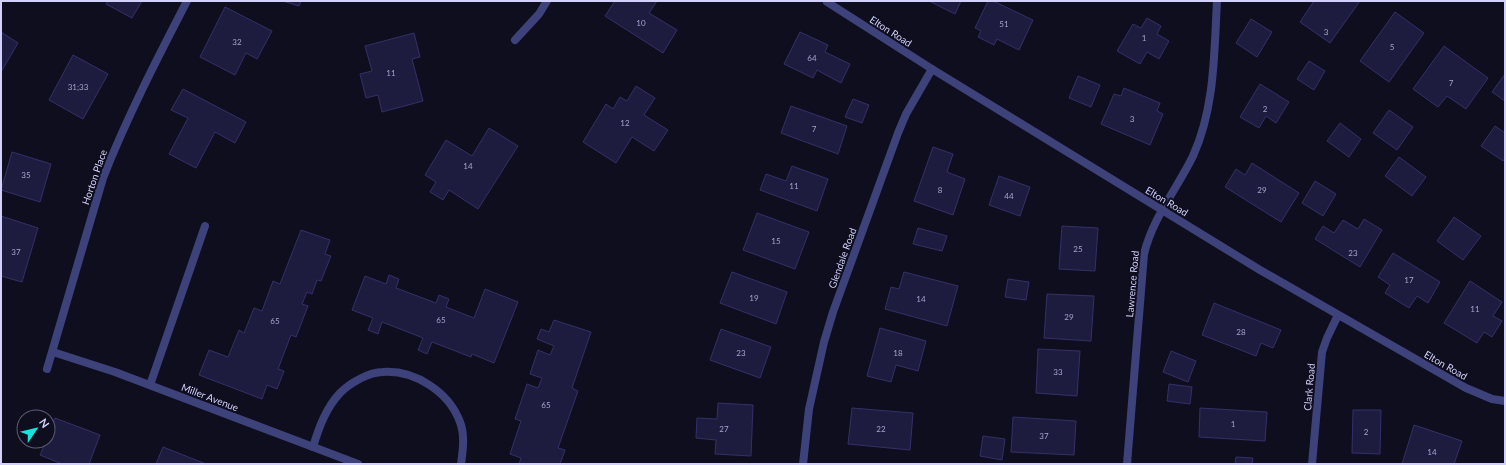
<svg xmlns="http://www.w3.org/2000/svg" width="1506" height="465" font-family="Lato,sans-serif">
  <rect width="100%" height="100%" fill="#0f0e1f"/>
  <!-- building -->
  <g fill="#1e1c3e" stroke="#343068">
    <polygon points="108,1 142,1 132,18 106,4"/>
    <polygon points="283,1 301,1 299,6"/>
    <polygon points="615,1 657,1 649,13 677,30 663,53 605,16"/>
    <polygon points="929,1 961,1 955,14"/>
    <polygon points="988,1 993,1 1033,20 1019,50 997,39 994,45 978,37 981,31 975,28"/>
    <polygon points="1314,1 1360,1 1330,43 1300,22"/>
    <polygon points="225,7 272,31 257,59 246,53 235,75 200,57"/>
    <polygon points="1395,12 1424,33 1389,82 1360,61"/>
    <polygon points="1147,18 1161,26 1157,34 1169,41 1159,59 1147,52 1140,64 1117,51 1133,24 1141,28"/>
    <polygon points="1251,19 1272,32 1257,57 1236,43"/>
    <polygon points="1,32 18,43 1,72"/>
    <polygon points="800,32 828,45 825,52 850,64 841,83 817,70 813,78 784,64"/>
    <polygon points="414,33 420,57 412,59 423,101 382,112 378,95 366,98 360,74 372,71 365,46"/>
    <polygon points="1444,46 1488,78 1466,109 1447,96 1438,107 1413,89"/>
    <polygon points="73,55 108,74 83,119 49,100"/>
    <polygon points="1309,61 1325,71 1314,90 1297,79"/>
    <polygon points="1505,74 1505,101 1492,92"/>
    <polygon points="1078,76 1100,85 1091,107 1069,98"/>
    <polygon points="1260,84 1289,102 1276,123 1266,116 1259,128 1240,117"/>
    <polygon points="636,86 655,98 644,115 668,130 654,151 632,137 616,163 583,142 606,104 613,109 620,97 627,101"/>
    <polygon points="1124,88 1160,103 1157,111 1163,114 1150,145 1101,124 1114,94 1121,96"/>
    <polygon points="183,89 246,122 235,143 215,132 196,168 169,154 188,118 171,110"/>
    <polygon points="853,99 869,105 862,123 845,117"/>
    <polygon points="791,106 847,126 838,154 781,133"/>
    <polygon points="1389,110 1413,127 1397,150 1373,133"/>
    <polygon points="1340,123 1361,139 1349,157 1327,141"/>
    <polygon points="1495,126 1505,133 1505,158 1503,161 1481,146"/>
    <polygon points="489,128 518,146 478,209 449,190 443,200 430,192 436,182 425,175 446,140 472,156"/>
    <polygon points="933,147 953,154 947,172 965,179 953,215 914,201"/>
    <polygon points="12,152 51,164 40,202 1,190"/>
    <polygon points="1399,157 1426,177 1412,196 1385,176"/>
    <polygon points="1252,163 1299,193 1281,222 1225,187 1236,169 1245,175"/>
    <polygon points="792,166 828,179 817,211 760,190 766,174 786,181"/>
    <polygon points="999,176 1030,187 1020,216 989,205"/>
    <polygon points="1315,181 1336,194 1323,216 1302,203"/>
    <polygon points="757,213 809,232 795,269 743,250"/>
    <polygon points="1,216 38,228 22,282 1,276"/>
    <polygon points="1454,217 1481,236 1463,260 1437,241"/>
    <polygon points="1364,219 1382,230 1360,267 1315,239 1323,226 1334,233 1343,220 1358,229"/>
    <polygon points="1062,226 1098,228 1095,271 1059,269"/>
    <polygon points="918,228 947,236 942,251 913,244"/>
    <polygon points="301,230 330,240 325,254 331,256 321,281 317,280 312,294 307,292 302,304 308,306 296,337 291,335 278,369 284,371 277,389 267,385 262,399 199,375 209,350 228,357 239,330 244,333 254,308 262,311 273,281 280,284"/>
    <polygon points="1393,253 1440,282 1428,303 1417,296 1409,308 1385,293 1390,285 1378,277"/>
    <polygon points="732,272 787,292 776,324 720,303"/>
    <polygon points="904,272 958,286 947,326 885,309 891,287 899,289"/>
    <polygon points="389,275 399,279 396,288 436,303 439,295 449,299 446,307 474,318 485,289 518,302 494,363 472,354 471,357 432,342 427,354 418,350 423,338 382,322 378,334 368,330 373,318 352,310 365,276 386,284"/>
    <polygon points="1008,279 1029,282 1026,300 1005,297"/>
    <polygon points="1470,281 1502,302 1493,316 1502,321 1492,337 1484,332 1477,343 1444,323"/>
    <polygon points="1047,294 1094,296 1091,341 1044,338"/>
    <polygon points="1214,303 1281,330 1273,348 1261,343 1256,356 1202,335"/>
    <polygon points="554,320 591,332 572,388 578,391 558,448 565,450 560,464 519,464 521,458 510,454 521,421 515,419 527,384 538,388 542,378 530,374 538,350 550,355 554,346 537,339 541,329 549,332"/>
    <polygon points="880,328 926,341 918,371 896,365 891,382 867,376"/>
    <polygon points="721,329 771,347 760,378 710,360"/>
    <polygon points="1038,349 1080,351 1077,396 1036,393"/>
    <polygon points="1171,351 1196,361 1188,382 1163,372"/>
    <polygon points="1169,384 1192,387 1190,404 1167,401"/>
    <polygon points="718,403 753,405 751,456 715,454 716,440 696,438 697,418 717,419"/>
    <polygon points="852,408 913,413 910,450 848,444"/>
    <polygon points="1200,408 1267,412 1265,441 1199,437"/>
    <polygon points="1353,410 1381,410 1380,454 1352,453"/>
    <polygon points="1013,417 1076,421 1074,455 1011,452"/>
    <polygon points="55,418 100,435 89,464 62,464 40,455 46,441 48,441 48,435"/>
    <polygon points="1414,425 1462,441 1454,464 1402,464"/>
    <polygon points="983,436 1005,439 1002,460 980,456"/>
    <polygon points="163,447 206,464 156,464"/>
    <polygon points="1236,457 1253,458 1252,464 1235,464"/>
  </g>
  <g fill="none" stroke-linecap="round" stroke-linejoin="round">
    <!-- lane -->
    <g stroke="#3d437a" stroke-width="8">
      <polyline points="150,385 205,226"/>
      <path d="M313 447C319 427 326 408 340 393 350 383 369 372 383 372 415 370 449 392 460 422 465 435 463 450 461 464"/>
    </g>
    <!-- street -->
    <g stroke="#3d437a" stroke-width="8">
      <polyline points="827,2 932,69 1260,270 1466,388 1492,399 1505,401"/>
      <polyline points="515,40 539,14 547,1"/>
      <polyline points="53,352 115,372 358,464"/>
      <path d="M47 369 103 178C127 117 157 59 187 1"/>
      <polyline points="803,464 809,409 824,342 833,312 898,133 906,114 932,69"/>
      <path d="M1127 464 1144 254C1153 217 1177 189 1193 156 1215 107 1214 54 1217 1"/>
      <polyline points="1312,464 1322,352 1327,338 1338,315"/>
    </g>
  </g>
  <g text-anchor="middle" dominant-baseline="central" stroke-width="4" stroke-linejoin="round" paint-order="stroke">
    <!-- number labels -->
    <g font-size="8" fill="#a4a4cc">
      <text x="641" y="23">10</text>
      <text x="1004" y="24">51</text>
      <text x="1326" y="32">3</text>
      <text x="1144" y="38">1</text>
      <text x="237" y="42">32</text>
      <text x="1392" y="47">5</text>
      <text x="812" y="58">64</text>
      <text x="391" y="73">11</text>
      <text x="1451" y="83">7</text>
      <text x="78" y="87">31;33</text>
      <text x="1265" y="109">2</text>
      <text x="1132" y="119">3</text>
      <text x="625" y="123">12</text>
      <text x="814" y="129">7</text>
      <text x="468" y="166">14</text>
      <text x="26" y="175">35</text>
      <text x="794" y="186">11</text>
      <text x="940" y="190">8</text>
      <text x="1262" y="190">29</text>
      <text x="1009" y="196">44</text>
      <text x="776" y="241">15</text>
      <text x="1078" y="249">25</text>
      <text x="16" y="252">37</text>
      <text x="1353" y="253">23</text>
      <text x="1409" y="280">17</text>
      <text x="754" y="298">19</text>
      <text x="921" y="299">14</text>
      <text x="1475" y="309">11</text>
      <text x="1069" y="317">29</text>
      <text x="441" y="320">65</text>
      <text x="275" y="321">65</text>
      <text x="1241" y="332">28</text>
      <text x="741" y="353">23</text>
      <text x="898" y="353">18</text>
      <text x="1058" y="372">33</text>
      <text x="546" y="405">65</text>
      <text x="1233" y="424">1</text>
      <text x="724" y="429">27</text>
      <text x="881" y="429">22</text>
      <text x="1366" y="432">2</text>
      <text x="1044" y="436">37</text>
      <text x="1432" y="452">14</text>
    </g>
    <!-- street labels -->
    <g font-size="10" fill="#d1d1fb" stroke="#0f0e1f">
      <text transform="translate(891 31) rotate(33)">Elton Road</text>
      <text transform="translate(94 177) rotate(-71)">Horton Place</text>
      <text transform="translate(1167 201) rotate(31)">Elton Road</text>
      <text transform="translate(842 258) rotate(-70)">Glendale Road</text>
      <text transform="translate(1132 284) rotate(-85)">Lawrence Road</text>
      <text transform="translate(1446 365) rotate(30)">Elton Road</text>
      <text transform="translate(1309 387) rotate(-85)">Clark Road</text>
      <text transform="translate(210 397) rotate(21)">Miller Avenue</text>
    </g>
  </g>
  <!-- border -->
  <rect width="1506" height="465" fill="none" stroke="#d1d1fb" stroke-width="4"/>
  <!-- north arrow -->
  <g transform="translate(36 429) rotate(55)"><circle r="19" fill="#0f0e1f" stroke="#5d5c77"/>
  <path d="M0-3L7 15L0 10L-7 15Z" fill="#14e4dc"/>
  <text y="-6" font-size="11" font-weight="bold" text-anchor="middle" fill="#d1d1fb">N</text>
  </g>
</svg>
